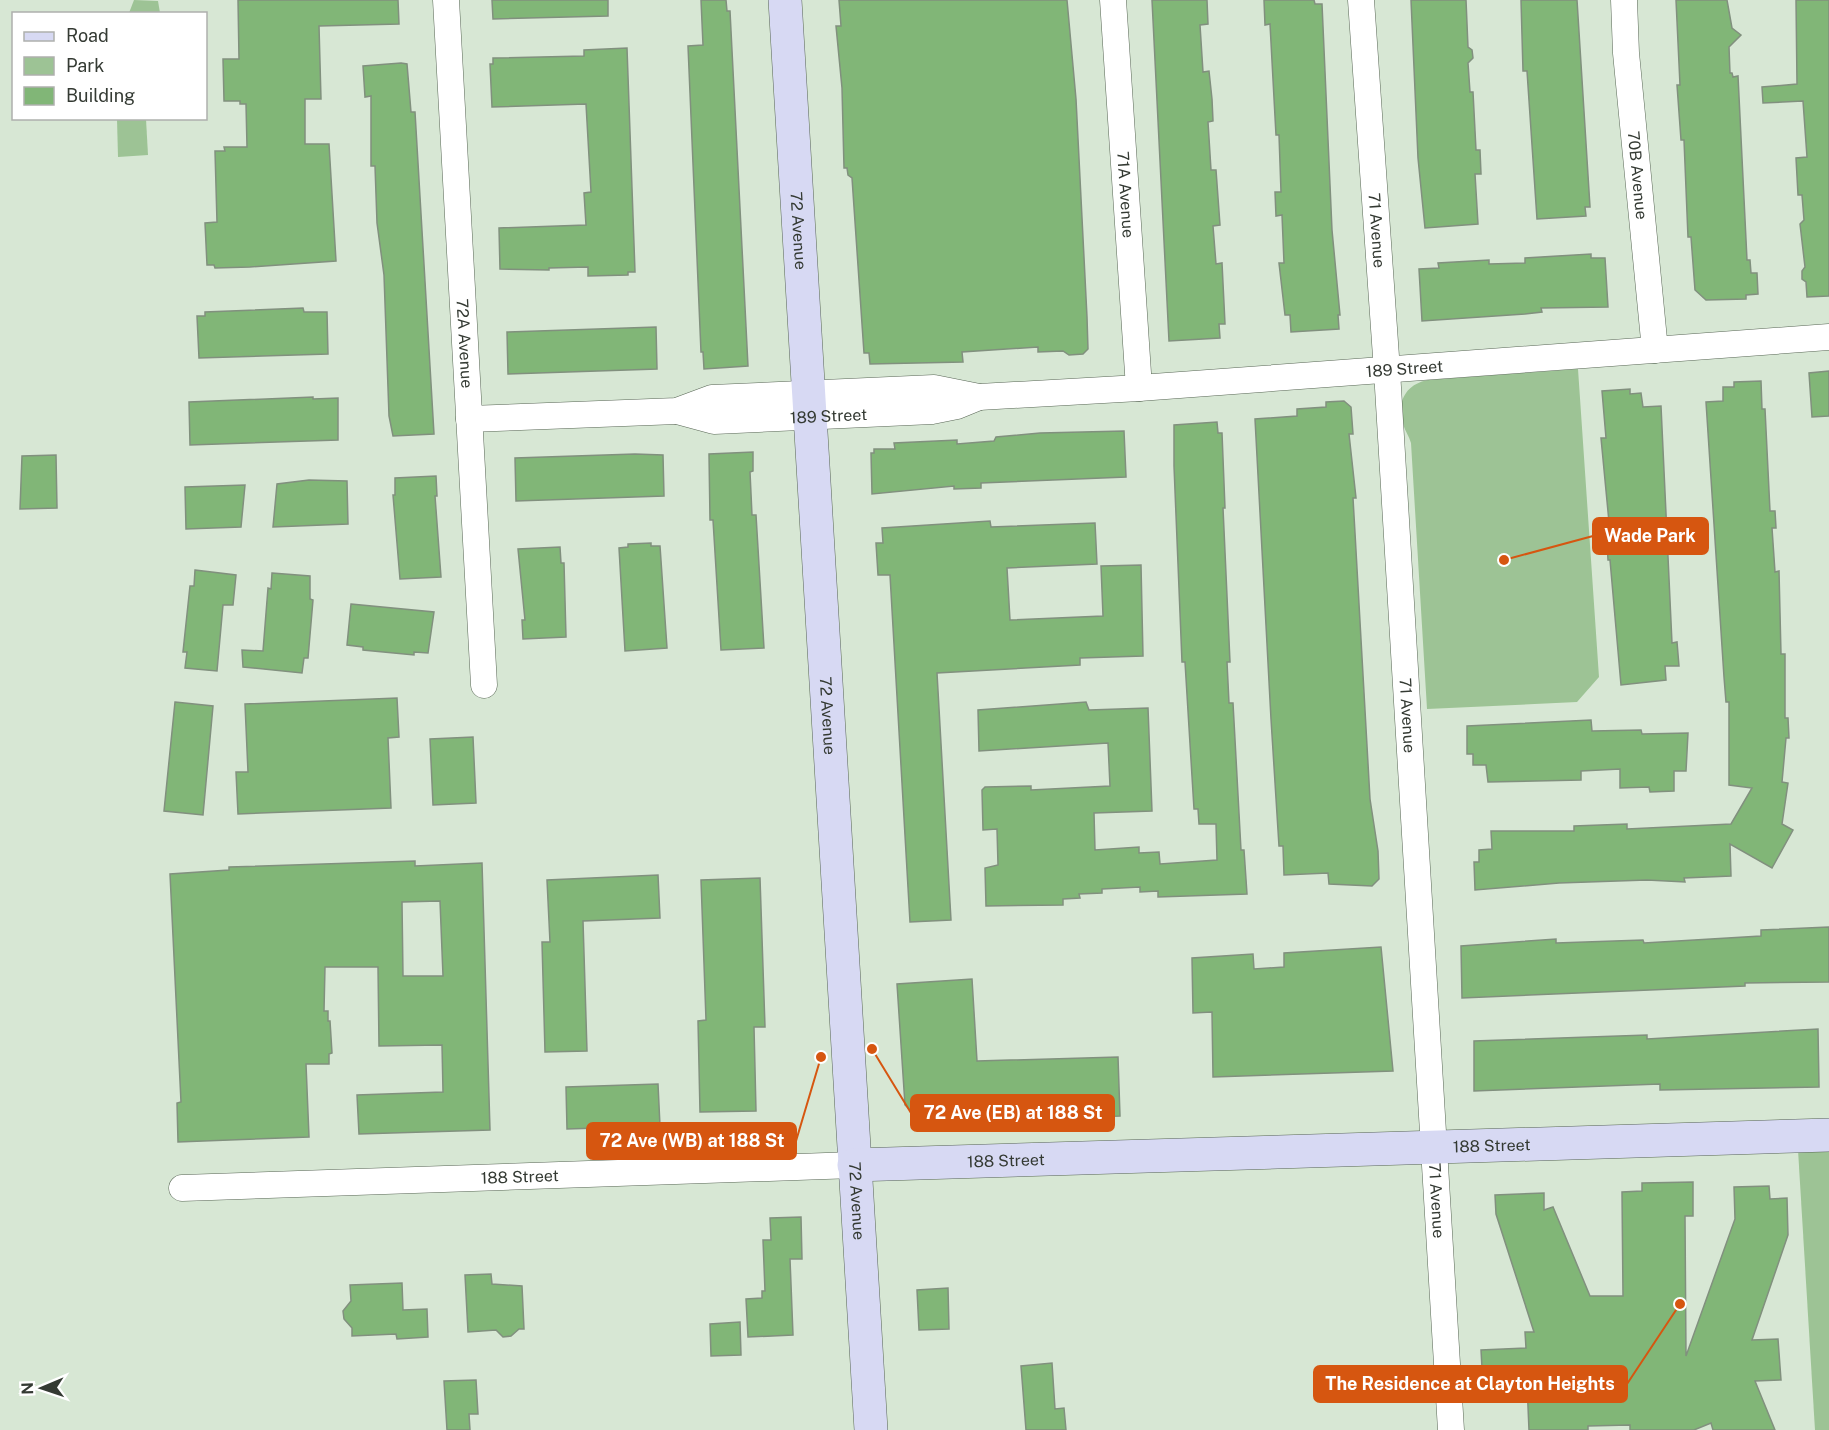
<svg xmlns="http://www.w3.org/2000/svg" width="1829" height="1430" font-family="'Public Sans',sans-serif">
  <rect width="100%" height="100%" fill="#d7e7d4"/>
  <!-- green -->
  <g fill="#9dc395">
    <polygon points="134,0 158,1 160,13 129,13"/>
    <polygon points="117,119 146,119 148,155 118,157"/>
    <path d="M1578 369 1599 677 1577 702 1427 709 1411 443C1409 436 1405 431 1403 424 1396 402 1406 384 1428 380Z"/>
    <polygon points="1829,1148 1829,1430 1815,1430 1798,1150"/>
  </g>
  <!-- building -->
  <g fill="#81b677" stroke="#81907e" stroke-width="1.5" fill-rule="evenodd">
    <polygon points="238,0 398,0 399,24 319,26 321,99 305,99 305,144 329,144 336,261 250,267 215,268 214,265 207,265 205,223 217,222 215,151 225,151 224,147 247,147 246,104 240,104 240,101 224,101 223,59 239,59"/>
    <polygon points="492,0 608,0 608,16 493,19"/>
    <polygon points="701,0 726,0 727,11 730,11 748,366 704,369 703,352 701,352 688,46 703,45"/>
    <polygon points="839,0 1067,0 1076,99 1087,317 1088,349 1083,354 1069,355 1063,351 1038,352 1038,347 962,352 963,362 870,364 869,353 864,353 852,178 848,175 847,168 844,168 842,88 836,26 841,26"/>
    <polygon points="1152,0 1207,0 1208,24 1200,25 1203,72 1209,71 1212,99 1213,121 1208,122 1211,170 1216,170 1220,225 1213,226 1216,264 1222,263 1225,324 1219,324 1220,338 1169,341"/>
    <polygon points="1264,0 1314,0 1315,4 1322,4 1332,230 1340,315 1338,315 1339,329 1291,332 1290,315 1285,315 1279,263 1284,263 1282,215 1276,216 1275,192 1281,192 1279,135 1276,135 1270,24 1265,25"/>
    <polygon points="1411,0 1466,0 1468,47 1472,50 1473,58 1468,63 1470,92 1473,92 1476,150 1480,150 1481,174 1475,174 1478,224 1425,228 1418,158"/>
    <polygon points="1521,0 1577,0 1590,207 1585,207 1586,216 1537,219 1527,71 1523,71"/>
    <polygon points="1676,0 1727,0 1732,28 1741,35 1729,47 1730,73 1732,73 1733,77 1738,76 1747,260 1750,260 1751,273 1757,273 1758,294 1746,295 1746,299 1706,300 1695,290 1691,237 1688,237 1684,140 1681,140 1677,85 1680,85"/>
    <polygon points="1796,0 1829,0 1829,296 1807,297 1806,282 1802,279 1802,271 1805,267 1800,224 1804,220 1802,195 1798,195 1796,158 1807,157 1803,101 1763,103 1762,87 1797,84"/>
    <polygon points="627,48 635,272 628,272 628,275 588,276 588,267 549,268 549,270 500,269 499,228 586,225 584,193 591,192 586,104 492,107 490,64 493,64 493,58 584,56 584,50"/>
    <polygon points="401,63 407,64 411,112 415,112 434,434 393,436 389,416 384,275 377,223 375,166 371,166 371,96 365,97 363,66"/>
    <polygon points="1591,254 1591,258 1605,258 1608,307 1541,308 1542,312 1525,314 1422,321 1419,269 1439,268 1438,263 1489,260 1489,264 1525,263 1525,258"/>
    <polygon points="303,308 304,312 327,312 328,354 199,358 197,316 205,316 205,312"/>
    <polygon points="656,327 657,369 508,374 507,332"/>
    <polygon points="1829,371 1829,416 1812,417 1809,373"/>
    <polygon points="1761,381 1762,409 1765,409 1770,511 1775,511 1776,528 1772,528 1775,572 1779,571 1781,654 1785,654 1785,718 1788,718 1789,738 1786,738 1782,782 1788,783 1782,824 1793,830 1772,868 1730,844 1731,876 1684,878 1685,882 1647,880 1559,883 1475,890 1474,862 1479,862 1479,850 1492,849 1491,831 1574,831 1574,826 1627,824 1627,829 1731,824 1752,788 1729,785 1729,702 1726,702 1724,677 1706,402 1723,401 1723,387 1734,387 1734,382"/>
    <polygon points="1630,389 1630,394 1641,393 1643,407 1661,406 1672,643 1677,642 1679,666 1665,666 1666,680 1621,685 1610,560 1608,560 1606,522 1609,522 1601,438 1606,438 1602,391"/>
    <polygon points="313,397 313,399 338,398 338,440 190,445 189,402"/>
    <polygon points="1344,401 1351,407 1353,434 1349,434 1356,498 1353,498 1355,533 1370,799 1378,851 1379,879 1372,886 1329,884 1328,873 1284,875 1283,846 1279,846 1271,719 1255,419 1297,416 1297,409 1326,407 1326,402"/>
    <polygon points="1217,422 1218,433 1222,433 1225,508 1223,508 1230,662 1227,662 1229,703 1233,703 1241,850 1244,850 1247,894 1158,897 1158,891 1140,892 1140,887 1102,889 1102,893 1079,894 1080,898 1063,899 1063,905 986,906 985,868 998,865 997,829 983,830 982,790 985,787 1031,786 1031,790 1110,786 1108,743 979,751 978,710 1086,702 1089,710 1148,708 1152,811 1094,813 1095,850 1139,847 1139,853 1159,852 1160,864 1217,860 1216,824 1199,824 1198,809 1194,809 1185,662 1182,662 1174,466 1174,425"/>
    <polygon points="1124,431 1126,477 981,483 981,488 954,489 954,486 872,494 871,453 874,453 874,449 895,449 894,443 957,440 957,444 994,441 996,437 1040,433"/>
    <polygon points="753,452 753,471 750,472 752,515 756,515 764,648 721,650 713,520 710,520 709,454"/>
    <polygon points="635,454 663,455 664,496 516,501 515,458"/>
    <polygon points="56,455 57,508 20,509 22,456"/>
    <polygon points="436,476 437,496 435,496 441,577 400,579 393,495 395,495 395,478"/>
    <polygon points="309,480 347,481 348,524 273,527 277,484"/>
    <polygon points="245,485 241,527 186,529 185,487"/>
    <polygon points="990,521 991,527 1095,523 1097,564 1007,568 1010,620 1103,616 1101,566 1141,565 1143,656 1080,658 1080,665 937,673 951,920 910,922 890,575 878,575 876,543 883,543 882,528"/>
    <polygon points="651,543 651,546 660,546 667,648 625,651 619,548 628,547 628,544"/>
    <polygon points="560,547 561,563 564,563 566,637 523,639 522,620 525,620 518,549"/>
    <polygon points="195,570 236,575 233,605 223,605 217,671 185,668 187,652 183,652 190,586 194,586"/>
    <polygon points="272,573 310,576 310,599 313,600 308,658 304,658 302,673 243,667 242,650 263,651 268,588 271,589"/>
    <polygon points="351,604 434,612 428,653 414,652 414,655 363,650 363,647 347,645"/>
    <polygon points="397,698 399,737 388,738 391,808 238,814 236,772 248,772 245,704"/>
    <polygon points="175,702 213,706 203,815 164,811"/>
    <polygon points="1591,720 1592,731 1641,730 1642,734 1688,733 1686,771 1674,771 1674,791 1650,792 1649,787 1620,788 1620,769 1581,771 1581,780 1488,782 1486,765 1473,765 1473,754 1467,754 1467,726"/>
    <polygon points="473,737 476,803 433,805 430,739"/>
    <path d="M415 861V866L482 863 490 1130 359 1134 357 1095 443 1092 442 1045 379 1046 378 967H325L324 1011H328V1021H330L332 1053 329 1054V1064H306L309 1137 178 1142 177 1103 181 1102 170 874 229 870V867ZM440 901 443 976H403L402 902Z"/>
    <polygon points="658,875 660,918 583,921 587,1051 545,1052 542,942 550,942 547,880"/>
    <polygon points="760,878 765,1027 754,1027 756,1111 700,1112 698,1021 706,1020 701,880"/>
    <polygon points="1829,927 1829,982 1745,983 1745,986 1462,998 1461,946 1556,939 1556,943 1643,940 1644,943 1761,936 1761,930"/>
    <polygon points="1381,947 1393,1071 1213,1077 1212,1012 1193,1013 1192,958 1253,954 1254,969 1284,967 1284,953"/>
    <polygon points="972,979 977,1061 1118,1057 1120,1116 992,1120 992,1116 921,1120 905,1105 897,984"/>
    <polygon points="1818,1029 1819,1087 1660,1090 1660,1084 1474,1091 1474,1041 1647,1035 1647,1039"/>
    <polygon points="658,1084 660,1126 567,1129 566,1087"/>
    <polygon points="1693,1182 1693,1216 1685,1216 1686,1356 1735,1219 1734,1187 1769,1186 1770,1199 1787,1198 1788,1235 1752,1340 1778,1339 1781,1380 1755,1381 1775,1430 1713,1430 1711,1423 1694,1430 1630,1430 1630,1425 1588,1426 1588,1430 1529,1430 1527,1383 1483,1385 1481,1350 1526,1348 1525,1332 1534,1332 1496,1214 1495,1195 1544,1193 1544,1210 1553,1207 1590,1296 1623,1296 1622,1192 1642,1191 1642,1183"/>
    <polygon points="801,1217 802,1259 790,1259 793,1335 748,1337 746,1299 762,1298 762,1291 765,1291 763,1240 771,1240 770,1218"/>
    <polygon points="491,1274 492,1284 522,1286 524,1329 519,1329 511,1336 503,1337 496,1330 468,1332 465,1275"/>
    <polygon points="402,1283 403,1310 427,1309 428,1337 397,1339 396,1334 352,1336 352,1328 344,1319 343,1311 351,1301 350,1285"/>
    <polygon points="948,1288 949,1329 919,1330 917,1290"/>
    <polygon points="740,1322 741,1355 711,1356 710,1324"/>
    <polygon points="1052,1363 1055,1409 1064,1408 1066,1430 1026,1430 1021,1366"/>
    <polygon points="476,1380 478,1414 469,1414 470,1430 447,1430 444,1381"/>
  </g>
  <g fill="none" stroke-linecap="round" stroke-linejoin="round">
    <!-- street casing -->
    <g stroke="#596756" stroke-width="27">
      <g id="street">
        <path id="s1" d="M446 0 484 685"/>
        <path id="s2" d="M1113 0 1139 388"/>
        <path id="s3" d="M1361 0 1387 371 1451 1430"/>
        <path id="s4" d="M1624 0 1626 53 1655 350"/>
        <path id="s5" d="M677 411 714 421 932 411 957 406 979 397"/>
        <path id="s6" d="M469 419 677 411 712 398 934 388 979 397 1139 388 1829 337"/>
        <path id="s7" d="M182 1188 854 1165"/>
      </g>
    </g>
    <!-- secondary casing -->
    <g stroke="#596756" stroke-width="34">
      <g id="secondary">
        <path id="s8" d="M785 0 871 1430"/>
        <path id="s9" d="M854 1165 1829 1135"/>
      </g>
    </g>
    <!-- street -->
    <use href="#street" stroke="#fff" stroke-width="26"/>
    <!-- secondary -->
    <use href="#secondary" stroke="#d7d9f3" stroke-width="33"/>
  </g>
  <g text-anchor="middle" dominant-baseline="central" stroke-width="4.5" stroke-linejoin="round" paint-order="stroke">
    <!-- street labels -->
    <g font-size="16" fill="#343a33" stroke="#fff">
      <text stroke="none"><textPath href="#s4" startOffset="176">70B Avenue</textPath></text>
      <text stroke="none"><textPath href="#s2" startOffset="195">71A Avenue</textPath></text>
      <text stroke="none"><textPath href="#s8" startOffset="231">72 Avenue</textPath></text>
      <text stroke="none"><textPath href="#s3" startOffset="231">71 Avenue</textPath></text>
      <text stroke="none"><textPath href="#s1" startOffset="344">72A Avenue</textPath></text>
      <text stroke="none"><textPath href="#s6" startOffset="940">189 Street</textPath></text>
      <text stroke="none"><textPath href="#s5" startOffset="153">189 Street</textPath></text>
      <text stroke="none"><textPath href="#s8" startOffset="717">72 Avenue</textPath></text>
      <text stroke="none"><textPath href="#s3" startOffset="717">71 Avenue</textPath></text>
      <text stroke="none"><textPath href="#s9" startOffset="638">188 Street</textPath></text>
      <text stroke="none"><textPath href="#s9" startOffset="152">188 Street</textPath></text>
      <text stroke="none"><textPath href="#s7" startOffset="338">188 Street</textPath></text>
      <text stroke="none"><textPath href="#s8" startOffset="1203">72 Avenue</textPath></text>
      <text stroke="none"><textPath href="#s3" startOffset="1203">71 Avenue</textPath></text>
    </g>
  </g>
  <!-- callouts -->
  <path fill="none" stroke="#d65610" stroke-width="2" d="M1504 560L1593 536M872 1049L911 1113M821 1057L796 1141M1680 1304L1627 1384"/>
  <g fill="#d65610" stroke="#fff" stroke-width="2">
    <circle cx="1504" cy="560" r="6"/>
    <circle cx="872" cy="1049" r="6"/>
    <circle cx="821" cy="1057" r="6"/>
    <circle cx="1680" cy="1304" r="6"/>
  </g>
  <g fill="#d65610" stroke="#d65610" stroke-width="2">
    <rect x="1593" y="518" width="115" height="36" rx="6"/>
    <rect x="911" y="1095" width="203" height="36" rx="6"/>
    <rect x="587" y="1123" width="209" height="36" rx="6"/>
    <rect x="1314" y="1366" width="313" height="36" rx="6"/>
  </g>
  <g font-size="18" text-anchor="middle" font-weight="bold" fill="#fff">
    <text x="1650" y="542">Wade Park</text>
    <text x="1013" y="1119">72 Ave (EB) at 188 St</text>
    <text x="692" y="1147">72 Ave (WB) at 188 St</text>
    <text x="1470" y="1390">The Residence at Clayton Heights</text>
  </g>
  <!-- legend -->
  <rect x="12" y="12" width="195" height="108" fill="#ffffff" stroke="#aeb0ad" stroke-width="1.5"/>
  <rect x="24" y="32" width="30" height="9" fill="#d7d9f3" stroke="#aeb0ad" stroke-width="1.5"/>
  <text x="66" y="42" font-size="18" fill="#343a33">Road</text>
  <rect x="24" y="57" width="30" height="18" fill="#9dc395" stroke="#aeb0ad" stroke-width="1.5"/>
  <text x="66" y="72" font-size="18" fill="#343a33">Park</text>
  <rect x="24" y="87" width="30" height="18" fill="#81b677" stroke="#aeb0ad" stroke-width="1.5"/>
  <text x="66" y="102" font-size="18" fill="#343a33">Building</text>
  <!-- north arrow -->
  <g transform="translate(42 1388) rotate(268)" stroke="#ffffff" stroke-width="4.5" paint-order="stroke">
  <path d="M0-4.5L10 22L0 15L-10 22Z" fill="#343a33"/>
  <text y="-9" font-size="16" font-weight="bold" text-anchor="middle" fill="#343a33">N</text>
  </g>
</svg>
